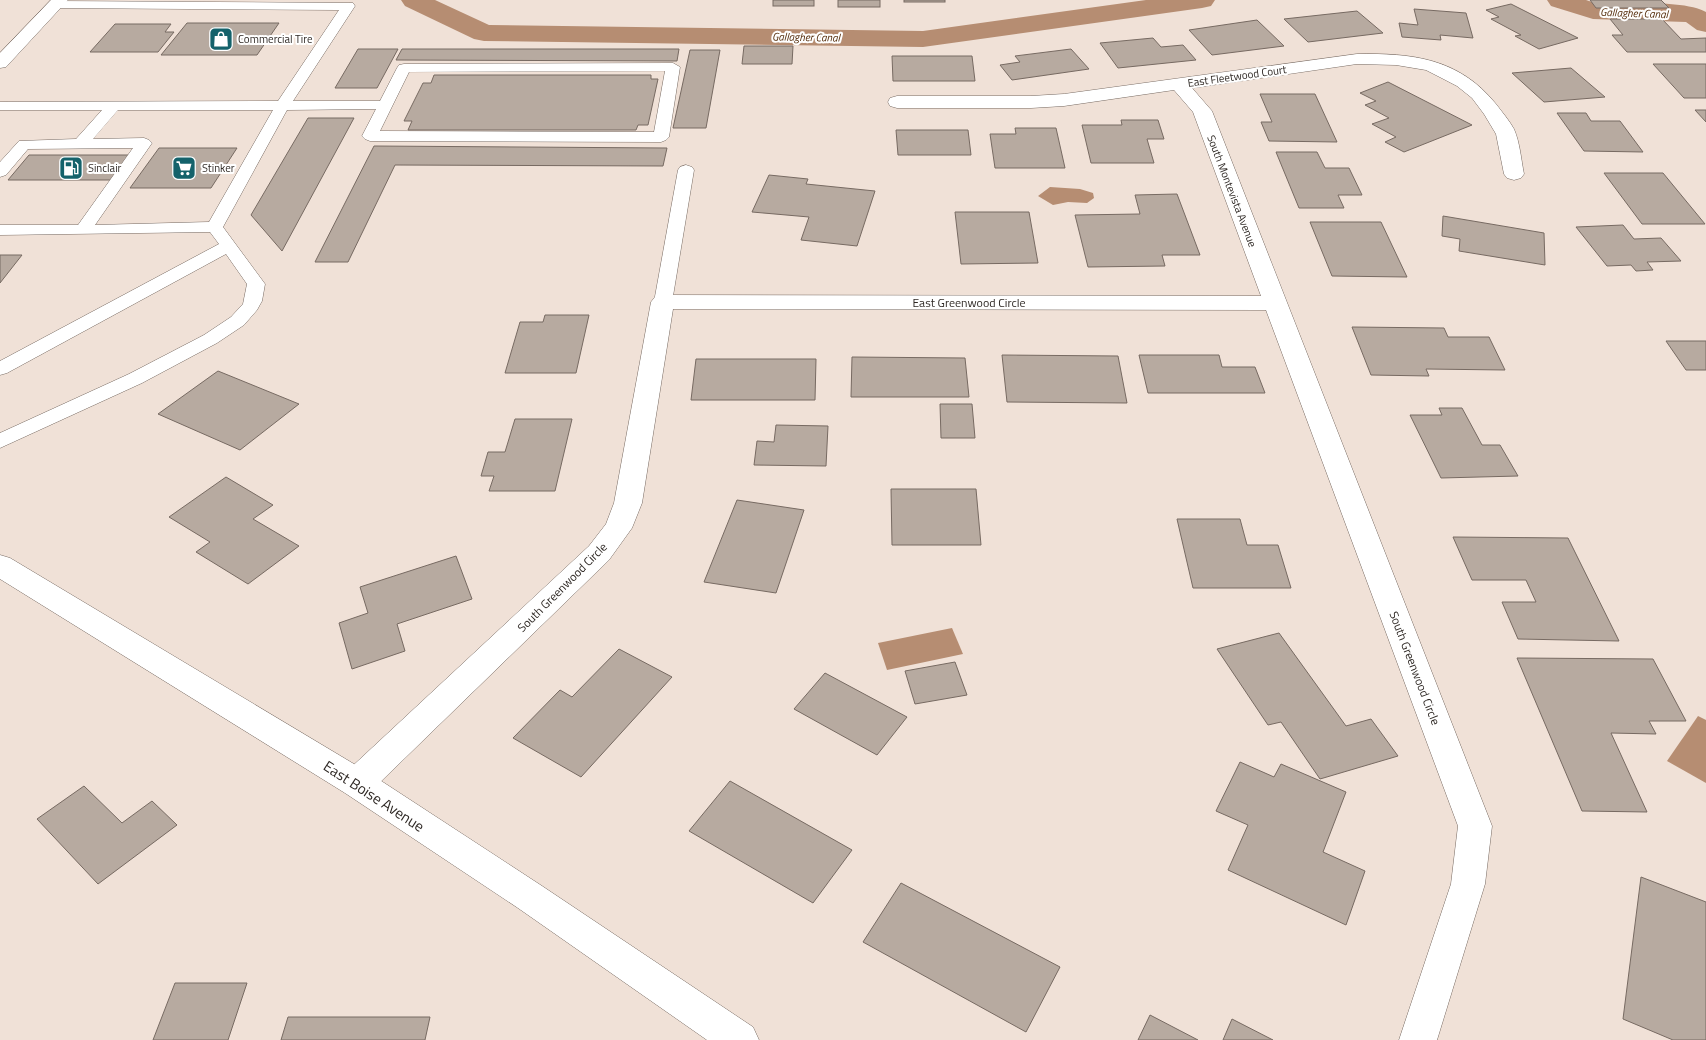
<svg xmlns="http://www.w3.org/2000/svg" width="1706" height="1040" font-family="'Titillium Web',sans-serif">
  <rect width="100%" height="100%" fill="#f0e1d7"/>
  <!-- water -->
  <g fill="#b68d72">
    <polygon points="1050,187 1080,189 1093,193 1094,198 1087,203 1068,202 1053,205 1038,196"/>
    <polygon points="952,628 963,654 887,670 878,643"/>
    <polygon points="1698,716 1706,720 1706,783 1667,761"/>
  </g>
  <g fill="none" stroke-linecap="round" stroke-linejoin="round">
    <!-- canal -->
    <g fill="#b68d72" fill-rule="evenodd">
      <polygon points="401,0 435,0 489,25 923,31 1146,0 1215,0 1211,6 1202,8 923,47 484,41 474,39 405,6"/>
      <path d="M1547 0H1586L1595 3C1619 3 1688 0 1706 12V32L1697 30 1686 22 1593 19 1551 6Z"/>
    </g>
  </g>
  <!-- building -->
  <g fill="#b7aaa0" stroke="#776a62">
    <rect x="773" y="0" width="41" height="6"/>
    <rect x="838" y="0" width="42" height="7"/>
    <rect x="904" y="0" width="41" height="2"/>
    <polygon points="1590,0 1661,0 1669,8 1596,8"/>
    <polygon points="1511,4 1578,38 1539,49 1515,36 1521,35 1491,19 1499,17 1486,10"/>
    <polygon points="1414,9 1466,13 1473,38 1440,35 1441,40 1402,37 1399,23 1418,25"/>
    <polygon points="1357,11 1383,33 1308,42 1284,19"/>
    <polygon points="1610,19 1662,19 1681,39 1706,38 1706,52 1627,52 1612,35 1623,35"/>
    <polygon points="1257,20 1284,46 1212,55 1189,30"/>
    <polygon points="187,23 279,23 257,55 161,55"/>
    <polygon points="115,24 171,24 165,32 174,32 158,52 90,52"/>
    <polygon points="1153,38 1161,47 1183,45 1196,60 1118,68 1100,43"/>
    <polygon points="744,46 793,46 792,64 742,64"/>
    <polygon points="358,49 398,49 377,88 335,88"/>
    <polygon points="402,49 679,49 677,61 396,60"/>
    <polygon points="1071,49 1089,69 1012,80 1000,65 1020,62 1015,56"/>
    <polygon points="690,50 720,50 706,128 673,128"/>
    <polygon points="892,56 972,56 975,81 893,81"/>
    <polygon points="1653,64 1706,64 1706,98 1684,98"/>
    <polygon points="1571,68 1605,97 1544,102 1512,73"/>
    <polygon points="434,75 651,75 651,79 658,79 648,125 638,125 636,130 408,130 412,121 404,121 423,83 431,83"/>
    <polygon points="1388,82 1472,125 1404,152 1385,142 1396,137 1372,124 1389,118 1365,105 1376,101 1360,93"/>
    <polygon points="1260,94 1315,94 1337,142 1269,141 1261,122 1272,122"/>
    <polygon points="1695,110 1706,110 1706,122"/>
    <polygon points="1557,113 1586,113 1591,121 1620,121 1643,152 1584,151"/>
    <polygon points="308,118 354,118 282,251 251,215"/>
    <polygon points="1121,120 1158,120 1164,139 1147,139 1154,163 1091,163 1082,125 1122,125"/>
    <polygon points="1015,128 1056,128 1065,168 995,168 990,134 1016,134"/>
    <polygon points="896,130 968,130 971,155 898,155"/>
    <polygon points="374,146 667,148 663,166 395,165 348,262 315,262"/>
    <polygon points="159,148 237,148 211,188 130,188"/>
    <polygon points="1276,152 1317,152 1325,168 1349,168 1362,195 1338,195 1344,208 1299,208"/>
    <polygon points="29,155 132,155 113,180 8,180"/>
    <polygon points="1604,173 1663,173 1705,224 1642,224"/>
    <polygon points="769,175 808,179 806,184 875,191 857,246 801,240 809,217 752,212"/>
    <polygon points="1177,194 1200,255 1162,255 1165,266 1088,267 1075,215 1140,214 1135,195"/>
    <polygon points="955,212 1029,212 1038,263 961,264"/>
    <polygon points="1443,216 1544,233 1545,265 1459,251 1460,239 1442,236"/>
    <polygon points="1310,222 1381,222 1407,277 1332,276"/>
    <polygon points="1623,225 1634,239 1661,238 1681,261 1647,262 1653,270 1636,271 1631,265 1607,266 1576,227"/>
    <polygon points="0,255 22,255 0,283"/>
    <polygon points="545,315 589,315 576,373 505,373 520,322 543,322"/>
    <polygon points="1352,327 1444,328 1448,337 1489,337 1505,370 1426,369 1429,376 1371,375"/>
    <polygon points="1666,341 1706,341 1706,370 1686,370"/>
    <polygon points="1002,355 1118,356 1127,403 1007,402"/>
    <polygon points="1139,355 1219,355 1222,367 1255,367 1265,393 1148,393"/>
    <polygon points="852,357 965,358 969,397 851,397"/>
    <polygon points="696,359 816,359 815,400 691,400"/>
    <polygon points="218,371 299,404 240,450 158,414"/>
    <polygon points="940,404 972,404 975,438 941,438"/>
    <polygon points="1439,408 1462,408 1482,445 1500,445 1518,476 1441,478 1410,415 1442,415"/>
    <polygon points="515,419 572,419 555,491 489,491 494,476 481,476 488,452 505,452"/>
    <polygon points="776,425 828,426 826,466 754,465 757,441 774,442"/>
    <polygon points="226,477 273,505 253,519 299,546 248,584 196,552 210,542 169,517"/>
    <polygon points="891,489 976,489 981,545 892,545"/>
    <polygon points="737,500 804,510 776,593 704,582"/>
    <polygon points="1177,519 1240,519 1247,545 1278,545 1291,588 1193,588"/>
    <polygon points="1453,537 1568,538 1619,641 1518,639 1502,602 1536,602 1526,580 1472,580"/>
    <polygon points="456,556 472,599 397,624 405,651 352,669 339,623 368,613 360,587"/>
    <polygon points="1279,633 1346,726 1371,719 1398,756 1320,779 1281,722 1268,725 1217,649"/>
    <polygon points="619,649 672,677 581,777 513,738 560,690 572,697"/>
    <polygon points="1517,658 1653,659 1686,721 1649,721 1656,734 1611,733 1647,812 1582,811"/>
    <polygon points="955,662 967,695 915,704 905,671"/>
    <polygon points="825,673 907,717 877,755 794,709"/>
    <polygon points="1240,762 1274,777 1281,764 1346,792 1323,852 1365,871 1346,925 1228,870 1248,825 1216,811"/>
    <polygon points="730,781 852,850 813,903 689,831"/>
    <polygon points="84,786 122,823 152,801 177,825 98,884 37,819"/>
    <polygon points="1641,877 1706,902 1706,1040 1673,1040 1623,1019"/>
    <polygon points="901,883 1060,967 1026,1032 863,942"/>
    <polygon points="175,983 247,983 228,1040 153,1040"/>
    <polygon points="1150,1015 1198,1040 1138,1040"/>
    <polygon points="288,1017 430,1017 425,1040 281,1040"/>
    <polygon points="1232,1019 1273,1040 1223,1040"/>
  </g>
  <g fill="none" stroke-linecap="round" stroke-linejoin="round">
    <!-- service casing -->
    <g stroke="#776a62" stroke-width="1">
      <g id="service">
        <path d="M55 1 353 3 355 6 293 101H380L397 68 399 65 404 64 673 63 680 67 669 137 666 140 661 142 370 141 365 139 362 136 376 109 287 110 223 227 265 284 262 301 257 310 244 325 217 343 142 383 0 448V433L129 374 204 335 231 317 243 304 247 284 226 254 7 373 0 375V361L219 244 210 232 0 235V225H78L133 148 28 149 6 175 0 177V162L19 141 76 139 102 110H0V102L278 101 339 10 50 8 48 5ZM665 71 654 132 380 131 409 72ZM118 110H273L209 222 95 225 152 143 149 140 144 138 93 139Z"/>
        <polygon points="686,165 692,167 694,170 672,302 669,306 663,307 657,306 654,302 678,170 680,167"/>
      </g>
    </g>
    <!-- minor casing -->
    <g stroke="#776a62" stroke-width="1">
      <path id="minor" d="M1357 54C1412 53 1459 58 1496 104 1502 112 1509 120 1514 129 1520 143 1521 159 1524 174L1521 178 1514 180 1507 178 1504 174 1496 134 1484 114 1472 98 1457 86 1426 70 1396 65 1357 64 1192 88 1212 111 1492 826 1485 884 1437 1040H1399L1451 884 1458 826 1266 310 673 309 642 503 632 528 609 560 369 793 357 797 345 793 341 783 345 773 589 546 606 524 614 503 651 302 655 297 663 295 1261 296 1193 112 1174 90 1064 106 1031 108H897L890 106 888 102 890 98 897 96H1031L1064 94Z"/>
    </g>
    <!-- tertiary casing -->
    <g stroke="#776a62" stroke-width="1">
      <polygon id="tertiary" points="0,555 10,558 369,773 542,886 753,1027 759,1040 707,1040 518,908 345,793 0,579"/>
    </g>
    <!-- secondary casing -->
    <g stroke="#776a62" stroke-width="1">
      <polygon id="secondary" points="51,0 68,0 6,67 0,68 0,53"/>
    </g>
    <!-- service -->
    <use href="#service" fill="#fff" fill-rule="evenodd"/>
    <!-- minor -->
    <use href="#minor" fill="#fff" fill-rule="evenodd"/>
    <!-- tertiary -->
    <use href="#tertiary" fill="#fff" fill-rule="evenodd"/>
    <!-- secondary -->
    <use href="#secondary" fill="#fff" fill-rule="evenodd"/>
  </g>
  <!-- icons -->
  <defs>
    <g id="shop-square" transform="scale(1.25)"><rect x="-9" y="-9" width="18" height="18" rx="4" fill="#14626b" stroke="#fff"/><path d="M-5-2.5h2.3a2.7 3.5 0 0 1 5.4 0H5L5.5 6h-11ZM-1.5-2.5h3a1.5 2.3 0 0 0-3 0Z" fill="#fff"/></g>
    <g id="fuel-square" transform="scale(1.25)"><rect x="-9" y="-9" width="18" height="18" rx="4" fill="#14626b" stroke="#fff"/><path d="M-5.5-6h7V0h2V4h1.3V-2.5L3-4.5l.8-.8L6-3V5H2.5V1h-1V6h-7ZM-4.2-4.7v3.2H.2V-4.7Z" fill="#fff"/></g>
    <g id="supermarket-square" transform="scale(1.25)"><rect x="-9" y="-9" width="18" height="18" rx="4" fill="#14626b" stroke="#fff"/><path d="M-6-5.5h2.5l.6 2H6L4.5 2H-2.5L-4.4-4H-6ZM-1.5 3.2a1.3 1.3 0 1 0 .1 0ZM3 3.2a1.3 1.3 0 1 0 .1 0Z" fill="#fff"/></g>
  </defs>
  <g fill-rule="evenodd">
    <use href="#shop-square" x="221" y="39"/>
    <use href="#fuel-square" x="71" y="168"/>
    <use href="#supermarket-square" x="184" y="168"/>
  </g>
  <g text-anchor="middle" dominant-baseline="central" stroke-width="4" stroke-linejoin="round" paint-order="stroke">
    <!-- far-water labels -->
    <g font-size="11" font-style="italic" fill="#542c0a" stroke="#fff">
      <text transform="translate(1634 13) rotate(2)">Gallagher Canal</text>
      <text transform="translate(806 37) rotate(1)">Gallagher Canal</text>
    </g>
    <!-- far-poi labels -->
    <g font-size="11" fill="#2e2824" stroke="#fff" text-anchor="start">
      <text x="238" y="39">Commercial Tire</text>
      <text x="88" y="168">Sinclair</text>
      <text x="202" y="168">Stinker</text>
    </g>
    <!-- far-street labels -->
    <g font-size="11" fill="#2e2824" stroke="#fff">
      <text transform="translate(1237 76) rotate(-8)">East Fleetwood Court</text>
      <text transform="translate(1232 191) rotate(69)">South Montevista Avenue</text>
    </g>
    <!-- street labels -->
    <g font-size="12" fill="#2e2824" stroke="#fff">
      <text x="969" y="302">East Greenwood Circle</text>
      <text transform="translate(562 587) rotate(-45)">South Greenwood Circle</text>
      <text transform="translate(1415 668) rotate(69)">South Greenwood Circle</text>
    </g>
    <!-- near-street labels -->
    <g font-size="15" fill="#2e2824" stroke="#fff">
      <text transform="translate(374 796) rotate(33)">East Boise Avenue</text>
    </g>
  </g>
</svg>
